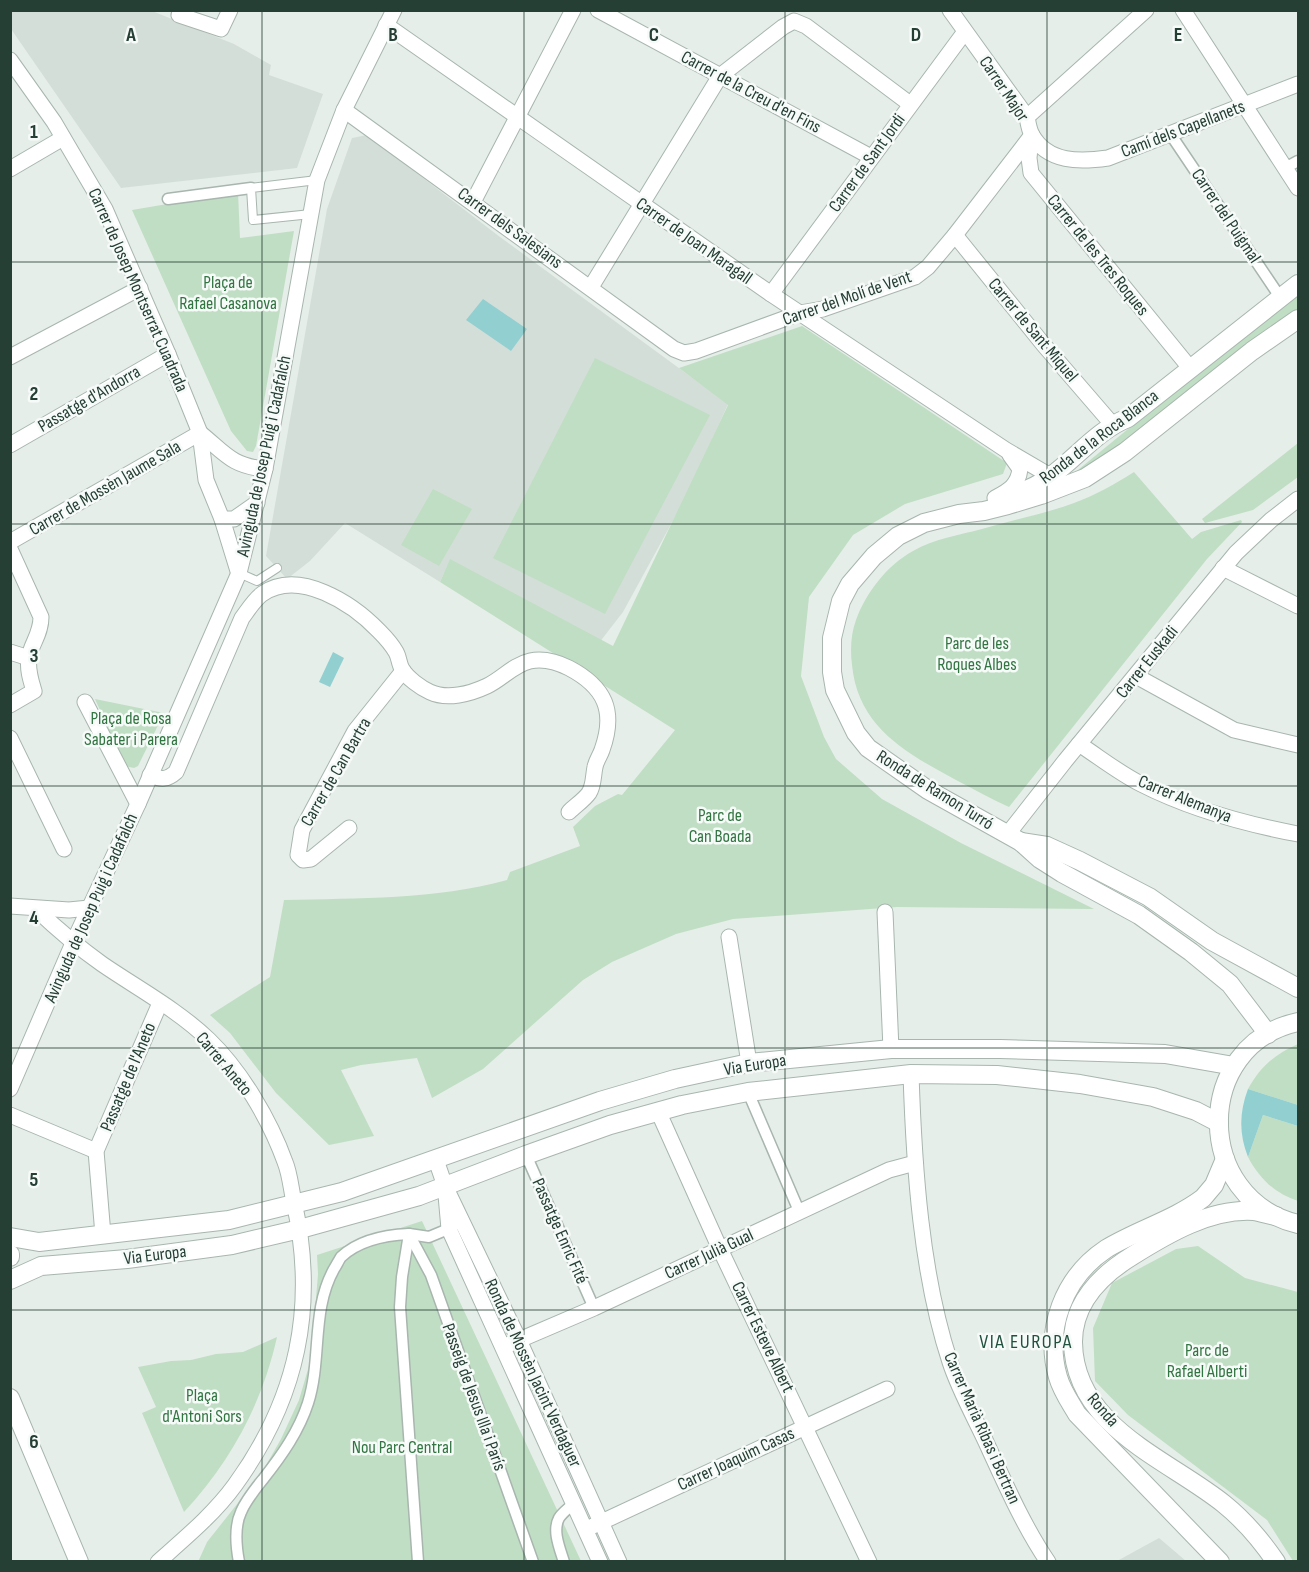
<svg xmlns="http://www.w3.org/2000/svg" width="1309" height="1572" font-family="'Sofia Sans Condensed',sans-serif">
  <rect width="100%" height="100%" fill="#e6eee9"/>
  <!-- built -->
  <g fill="#d4ded8">
    <polygon points="10,11 152,11 234,44 271,65 269,75 323,94 297,168 121,188 11,29"/>
    <polygon points="367,135 500,237 728,404 687,495 623,612 599,643 450,560 440,582 345,523 310,561 287,579 266,556 327,209 352,138"/>
    <polygon points="1159,1538 1186,1561 1117,1561"/>
  </g>
  <!-- green -->
  <g fill="#c0dec4">
    <polygon points="238,192 240,238 294,231 256,446 253,452 247,451 231,431 132,210"/>
    <polygon points="1298,296 1298,308 1284,322 1112,457 1073,474 1238,339"/>
    <path d="M802 326 1007 463 1003 474 905 504 853 535 809 597 801 676 824 737 836 759 882 799 961 843 1094 909 897 907 733 919 676 934 612 962 583 980 483 1069 432 1098 417 1058 361 1065 341 1070 374 1136 329 1145 276 1093 230 1033 210 1015 270 977 284 900C358 898 435 900 507 880L510 872 580 846 573 827 595 806 618 794 622 795 675 730 440 582 450 559 613 646 728 405 679 368Z"/>
    <polygon points="595,358 710,415 605,614 493,558"/>
    <polygon points="1298,443 1298,477 1253,510 1205,523 1202,519"/>
    <path d="M1134 472 1192 539 1201 532 1241 520 1242 522 1207 559 1009 807C991 799 974 789 956 780 906 753 858 727 852 665 850 650 851 633 856 620 866 593 887 565 913 551 934 539 959 535 982 529 1012 520 1044 514 1074 503 1096 495 1115 484 1134 472Z"/>
    <polygon points="433,489 472,509 439,566 401,545"/>
    <polygon points="95,699 164,713 138,766 134,768 125,766"/>
    <path d="M1298 1044V1105L1248 1089C1260 1067 1275 1054 1298 1044Z"/>
    <path d="M1263 1115 1298 1126V1201C1275 1194 1259 1178 1248 1157Z"/>
    <polygon points="422,1221 581,1561 198,1562 207,1542 261,1474 281,1439 299,1400 311,1359 318,1274 317,1255"/>
    <polygon points="1198,1246 1245,1278 1298,1292 1298,1561 1293,1561 1267,1520 1128,1415 1095,1381 1093,1328 1112,1283 1176,1249"/>
    <path d="M277 1337C262 1404 231 1461 184 1512L142 1413 156 1407 138 1367 171 1361 191 1360 216 1354 243 1352Z"/>
  </g>
  <!-- water -->
  <g fill="#91cfd0">
    <polygon points="483,299 527,329 511,351 466,320"/>
    <polygon points="333,652 344,658 330,687 319,682"/>
    <path d="M1248 1089 1298 1105V1126L1263 1115 1248 1157C1239 1134 1239 1113 1248 1089Z"/>
  </g>
  <g fill="none" stroke-linecap="round" stroke-linejoin="round">
    <!-- service casing -->
    <g stroke="#a8b6af" stroke-width="10">
      <g id="service">
        <polyline points="311,214 253,220 251,188 317,180"/>
        <polyline points="239,573 257,581 277,568"/>
      </g>
    </g>
    <!-- pedestrian casing -->
    <g stroke="#a8b6af" stroke-width="13">
      <g id="pedestrian">
        <polyline points="1171,135 1280,297"/>
        <polyline points="1285,168 1298,161"/>
        <polyline points="168,199 251,188"/>
        <polyline points="748,1092 799,1211"/>
        <polyline points="526,1155 594,1308"/>
        <path d="M239 1562C236 1546 234 1527 241 1512 246 1500 256 1488 264 1478 282 1455 299 1431 308 1403 322 1359 311 1310 334 1269 336 1266 339 1260 341 1257 359 1240 386 1235 409 1234L431 1275 533 1562"/>
        <polyline points="418,1562 400,1307 402,1277 409,1234 429,1237 453,1227"/>
        <path d="M564 1562C560 1549 552 1531 559 1518 562 1513 569 1508 573 1504"/>
      </g>
    </g>
    <!-- minor casing -->
    <g stroke="#a8b6af" stroke-width="17">
      <g id="minor">
        <polyline points="598,10 871,157"/>
        <path d="M950 10 1027 117C1028 122 1029 130 1032 135 1048 163 1080 162 1108 158L1298 84"/>
        <polyline points="1183,10 1298,188"/>
        <polyline points="179,15 221,29 230,10"/>
        <polyline points="386,25 771,294 1006,450 1059,481"/>
        <polyline points="10,60 54,122 105,209 168,354 200,433 206,480 222,519 234,519 257,503"/>
        <polyline points="344,110 674,349 684,353 696,351 800,313 823,309 915,277 928,267 955,235 1032,135"/>
        <polyline points="1027,117 1146,10"/>
        <polyline points="1031,138 1029,158 1031,173 1190,368"/>
        <polyline points="10,169 63,138"/>
        <polyline points="473,202 573,10"/>
        <polyline points="955,235 1043,344 1112,424"/>
        <polyline points="591,287 720,76 783,27 794,21 806,26 910,104"/>
        <polyline points="771,294 964,33"/>
        <polyline points="10,357 140,288"/>
        <path d="M200 433C225 453 231 466 265 469"/>
        <polyline points="10,445 168,354"/>
        <path d="M995 498C1008 491 1018 486 1020 469L1010 455"/>
        <polyline points="222,519 238,571"/>
        <polyline points="10,542 200,433"/>
        <path d="M10 549 41 617C41 635 31 643 29 658 27 669 31 681 34 691L10 705"/>
        <polyline points="1223,568 1298,606"/>
        <polyline points="10,652 29,658"/>
        <polyline points="1136,676 1234,730 1298,745"/>
        <polyline points="85,702 138,804"/>
        <polyline points="10,738 64,849"/>
        <path d="M1079 744C1099 757 1119 773 1141 784 1190 809 1245 824 1298 834"/>
        <path d="M150 775C161 780 167 780 176 772L242 618C248 610 254 600 262 594 299 568 353 604 379 631 385 637 392 645 396 652 399 657 399 664 402 669 407 678 421 688 430 692 447 700 470 694 487 686 502 679 513 665 530 661 544 658 557 662 569 668 605 687 616 711 602 750 600 756 596 761 595 767 593 776 594 785 589 793 584 800 575 806 569 812"/>
        <polyline points="349,828 311,859 303,860 298,855 302,830 355,731 403,671"/>
        <polyline points="1007,835 1065,761 1236,553 1271,520 1298,499"/>
        <polyline points="10,906 69,910 89,908"/>
        <path d="M36 909C57 929 78 947 102 964 137 988 178 1010 209 1040 241 1071 270 1120 285 1162 290 1174 291 1189 294 1202 317 1306 298 1398 235 1485 214 1514 185 1538 158 1562"/>
        <polyline points="885,912 891,1049"/>
        <polyline points="729,937 749,1063"/>
        <path d="M911 1074C914 1167 921 1274 950 1362 960 1393 978 1423 991 1453 1008 1490 1025 1528 1048 1562"/>
        <polyline points="10,1089 73,943 138,804 239,573 265,469 317,180 344,110 394,10"/>
        <polyline points="658,1111 720,1249 869,1562"/>
        <polyline points="10,1115 96,1151"/>
        <polyline points="436,1160 445,1186 519,1340 619,1562"/>
        <polyline points="446,1195 449,1229 600,1562"/>
        <polyline points="103,1235 96,1151 160,1003"/>
        <polyline points="503,1347 594,1308 889,1170 915,1163"/>
        <polyline points="593,1526 887,1389"/>
      </g>
    </g>
    <!-- tertiary casing -->
    <g stroke="#a8b6af" stroke-width="20">
      <g id="tertiary">
        <path d="M1020 492C1063 479 1087 434 1128 418L1298 284"/>
        <polyline points="1021,842 1047,846 1080,861 1149,897 1212,941 1298,988"/>
        <path d="M1298 1022C1192 1045 1193 1199 1298 1224"/>
        <polyline points="1268,1034 1230,984 1191,952 1139,915 1062,873 1040,859 1021,842 928,790 868,748 856,733 835,690 832,672 832,638 841,601 850,584 874,556 898,536 924,523 959,514 984,511 1008,505 1041,495 1085,478 1125,452 1252,351 1298,319"/>
        <polyline points="10,1237 39,1242 229,1220 342,1192 600,1101 675,1079 749,1063 891,1049 1000,1049 1165,1054 1234,1066"/>
        <polyline points="10,1254 10,1257"/>
        <polyline points="10,1280 41,1266 127,1259 232,1245 300,1229 419,1196 526,1155 610,1125 682,1105 748,1092 911,1074 997,1075 1080,1084 1153,1097 1196,1111 1219,1123"/>
        <polyline points="10,1398 79,1562"/>
        <path d="M1220 1562 1077 1414C1070 1402 1062 1391 1058 1377 1044 1329 1064 1277 1106 1249 1137 1230 1174 1220 1203 1198L1214 1185 1225 1159"/>
        <path d="M1276 1562C1261 1540 1245 1521 1224 1504 1168 1459 1074 1427 1073 1342 1073 1303 1101 1275 1132 1256 1167 1234 1211 1208 1254 1211 1261 1212 1269 1215 1276 1216"/>
      </g>
    </g>
    <!-- service -->
    <use href="#service" stroke="#fff" stroke-width="8"/>
    <!-- pedestrian -->
    <use href="#pedestrian" stroke="#fff" stroke-width="10"/>
    <!-- minor -->
    <use href="#minor" stroke="#fff" stroke-width="15"/>
    <!-- tertiary -->
    <use href="#tertiary" stroke="#fff" stroke-width="18"/>
  </g>
  <!-- grid -->
  <path fill="none" stroke="#253f35" stroke-width="1.5" stroke-opacity="0.55" d="M262 10V1562M524 10V1562M785 10V1562M1047 10V1562M10 262H1298M10 524H1298M10 786H1298M10 1048H1298M10 1310H1298"/>
  <g text-anchor="middle" dominant-baseline="central" stroke-width="5" stroke-linejoin="round" paint-order="stroke">
    <!-- street labels -->
    <g font-size="18" fill="#253f35" stroke="#f6faf8">
      <text transform="translate(1004 89) rotate(56)">Carrer Major</text>
      <text transform="translate(751 92) rotate(28)">Carrer de la Creu d'en Fins</text>
      <text transform="translate(1183 129) rotate(-21)">Camí dels Capellanets</text>
      <text transform="translate(867 163) rotate(-54)">Carrer de Sant Jordi</text>
      <text transform="translate(1226 216) rotate(56)">Carrer del Puigmal</text>
      <text transform="translate(510 228) rotate(36)">Carrer dels Salesians</text>
      <text transform="translate(694 241) rotate(35)">Carrer de Joan Maragall</text>
      <text transform="translate(1098 255) rotate(51)">Carrer de les Tres Roques</text>
      <text transform="translate(138 290) rotate(66)">Carrer de Josep Montserrat Cuadrada</text>
      <text transform="translate(847 298) rotate(-19)">Carrer del Molí de Vent</text>
      <text transform="translate(1033 330) rotate(50)">Carrer de Sant Miquel</text>
      <text transform="translate(89 399) rotate(-30)">Passatge d'Andorra</text>
      <text transform="translate(1099 437) rotate(-37)">Ronda de la Roca Blanca</text>
      <text transform="translate(264 456) rotate(-78)">Avinguda de Josep Puig i Cadafalch</text>
      <text transform="translate(105 488) rotate(-30)">Carrer de Mossèn Jaume Sala</text>
      <text transform="translate(1147 662) rotate(-51)">Carrer Euskadi</text>
      <text transform="translate(336 772) rotate(-60)">Carrer de Can Bartra</text>
      <text transform="translate(935 790) rotate(32)">Ronda de Ramon Turró</text>
      <text transform="translate(1185 799) rotate(22)">Carrer Alemanya</text>
      <text transform="translate(91 908) rotate(-66)">Avinguda de Josep Puig i Cadafalch</text>
      <text transform="translate(224 1064) rotate(50)">Carrer Aneto</text>
      <text transform="translate(755 1065) rotate(-9)">Via Europa</text>
      <text transform="translate(128 1077) rotate(-67)">Passatge de l'Aneto</text>
      <text transform="translate(560 1231) rotate(66)">Passatge Enric Fité</text>
      <text transform="translate(709 1254) rotate(-25)">Carrer Julià Gual</text>
      <text transform="translate(155 1255) rotate(-7)">Via Europa</text>
      <text transform="translate(763 1337) rotate(64)">Carrer Esteve Albert</text>
      <text transform="translate(533 1373) rotate(65)">Ronda de Mossèn Jacint Verdaguer</text>
      <text transform="translate(474 1397) rotate(70)">Passeig de Jesus Illa i París</text>
      <text transform="translate(1103 1410) rotate(49)">Ronda</text>
      <text transform="translate(982 1428) rotate(66)">Carrer Marià Ribas i Bertran</text>
      <text transform="translate(736 1459) rotate(-25)">Carrer Joaquim Casas</text>
    </g>
    <!-- park labels -->
    <g font-size="18" fill="#317541" stroke="#f6faf8">
      <text x="228" y="282">Plaça de<tspan x="228" dy="21">Rafael Casanova</tspan></text>
      <text x="977" y="643">Parc de les<tspan x="977" dy="21">Roques Albes</tspan></text>
      <text x="131" y="718">Plaça de Rosa<tspan x="131" dy="21">Sabater i Parera</tspan></text>
      <text x="720" y="815">Parc de<tspan x="720" dy="21">Can Boada</tspan></text>
      <text x="1207" y="1350">Parc de<tspan x="1207" dy="21">Rafael Alberti</tspan></text>
      <text x="202" y="1395">Plaça<tspan x="202" dy="21">d'Antoni Sors</tspan></text>
      <text x="402" y="1447">Nou Parc Central</text>
    </g>
    <!-- neighbourhood labels -->
    <g font-size="20" letter-spacing="1.5" fill="#21513f" stroke="#f6faf8">
      <text x="1026" y="1342">VIA EUROPA</text>
    </g>
  </g>
  <g font-size="20" text-anchor="middle" font-weight="bold" fill="#253f35" stroke="#f6faf8" stroke-width="5" stroke-linejoin="round" paint-order="stroke">
    <text x="131" y="41">A</text>
    <text x="393" y="41">B</text>
    <text x="654" y="41">C</text>
    <text x="916" y="41">D</text>
    <text x="1178" y="41">E</text>
    <text x="34" y="138">1</text>
    <text x="34" y="400">2</text>
    <text x="34" y="662">3</text>
    <text x="34" y="924">4</text>
    <text x="34" y="1186">5</text>
    <text x="34" y="1448">6</text>
  </g>
  <!-- border -->
  <rect width="1309" height="1572" fill="none" stroke="#253f35" stroke-width="24"/>
</svg>
